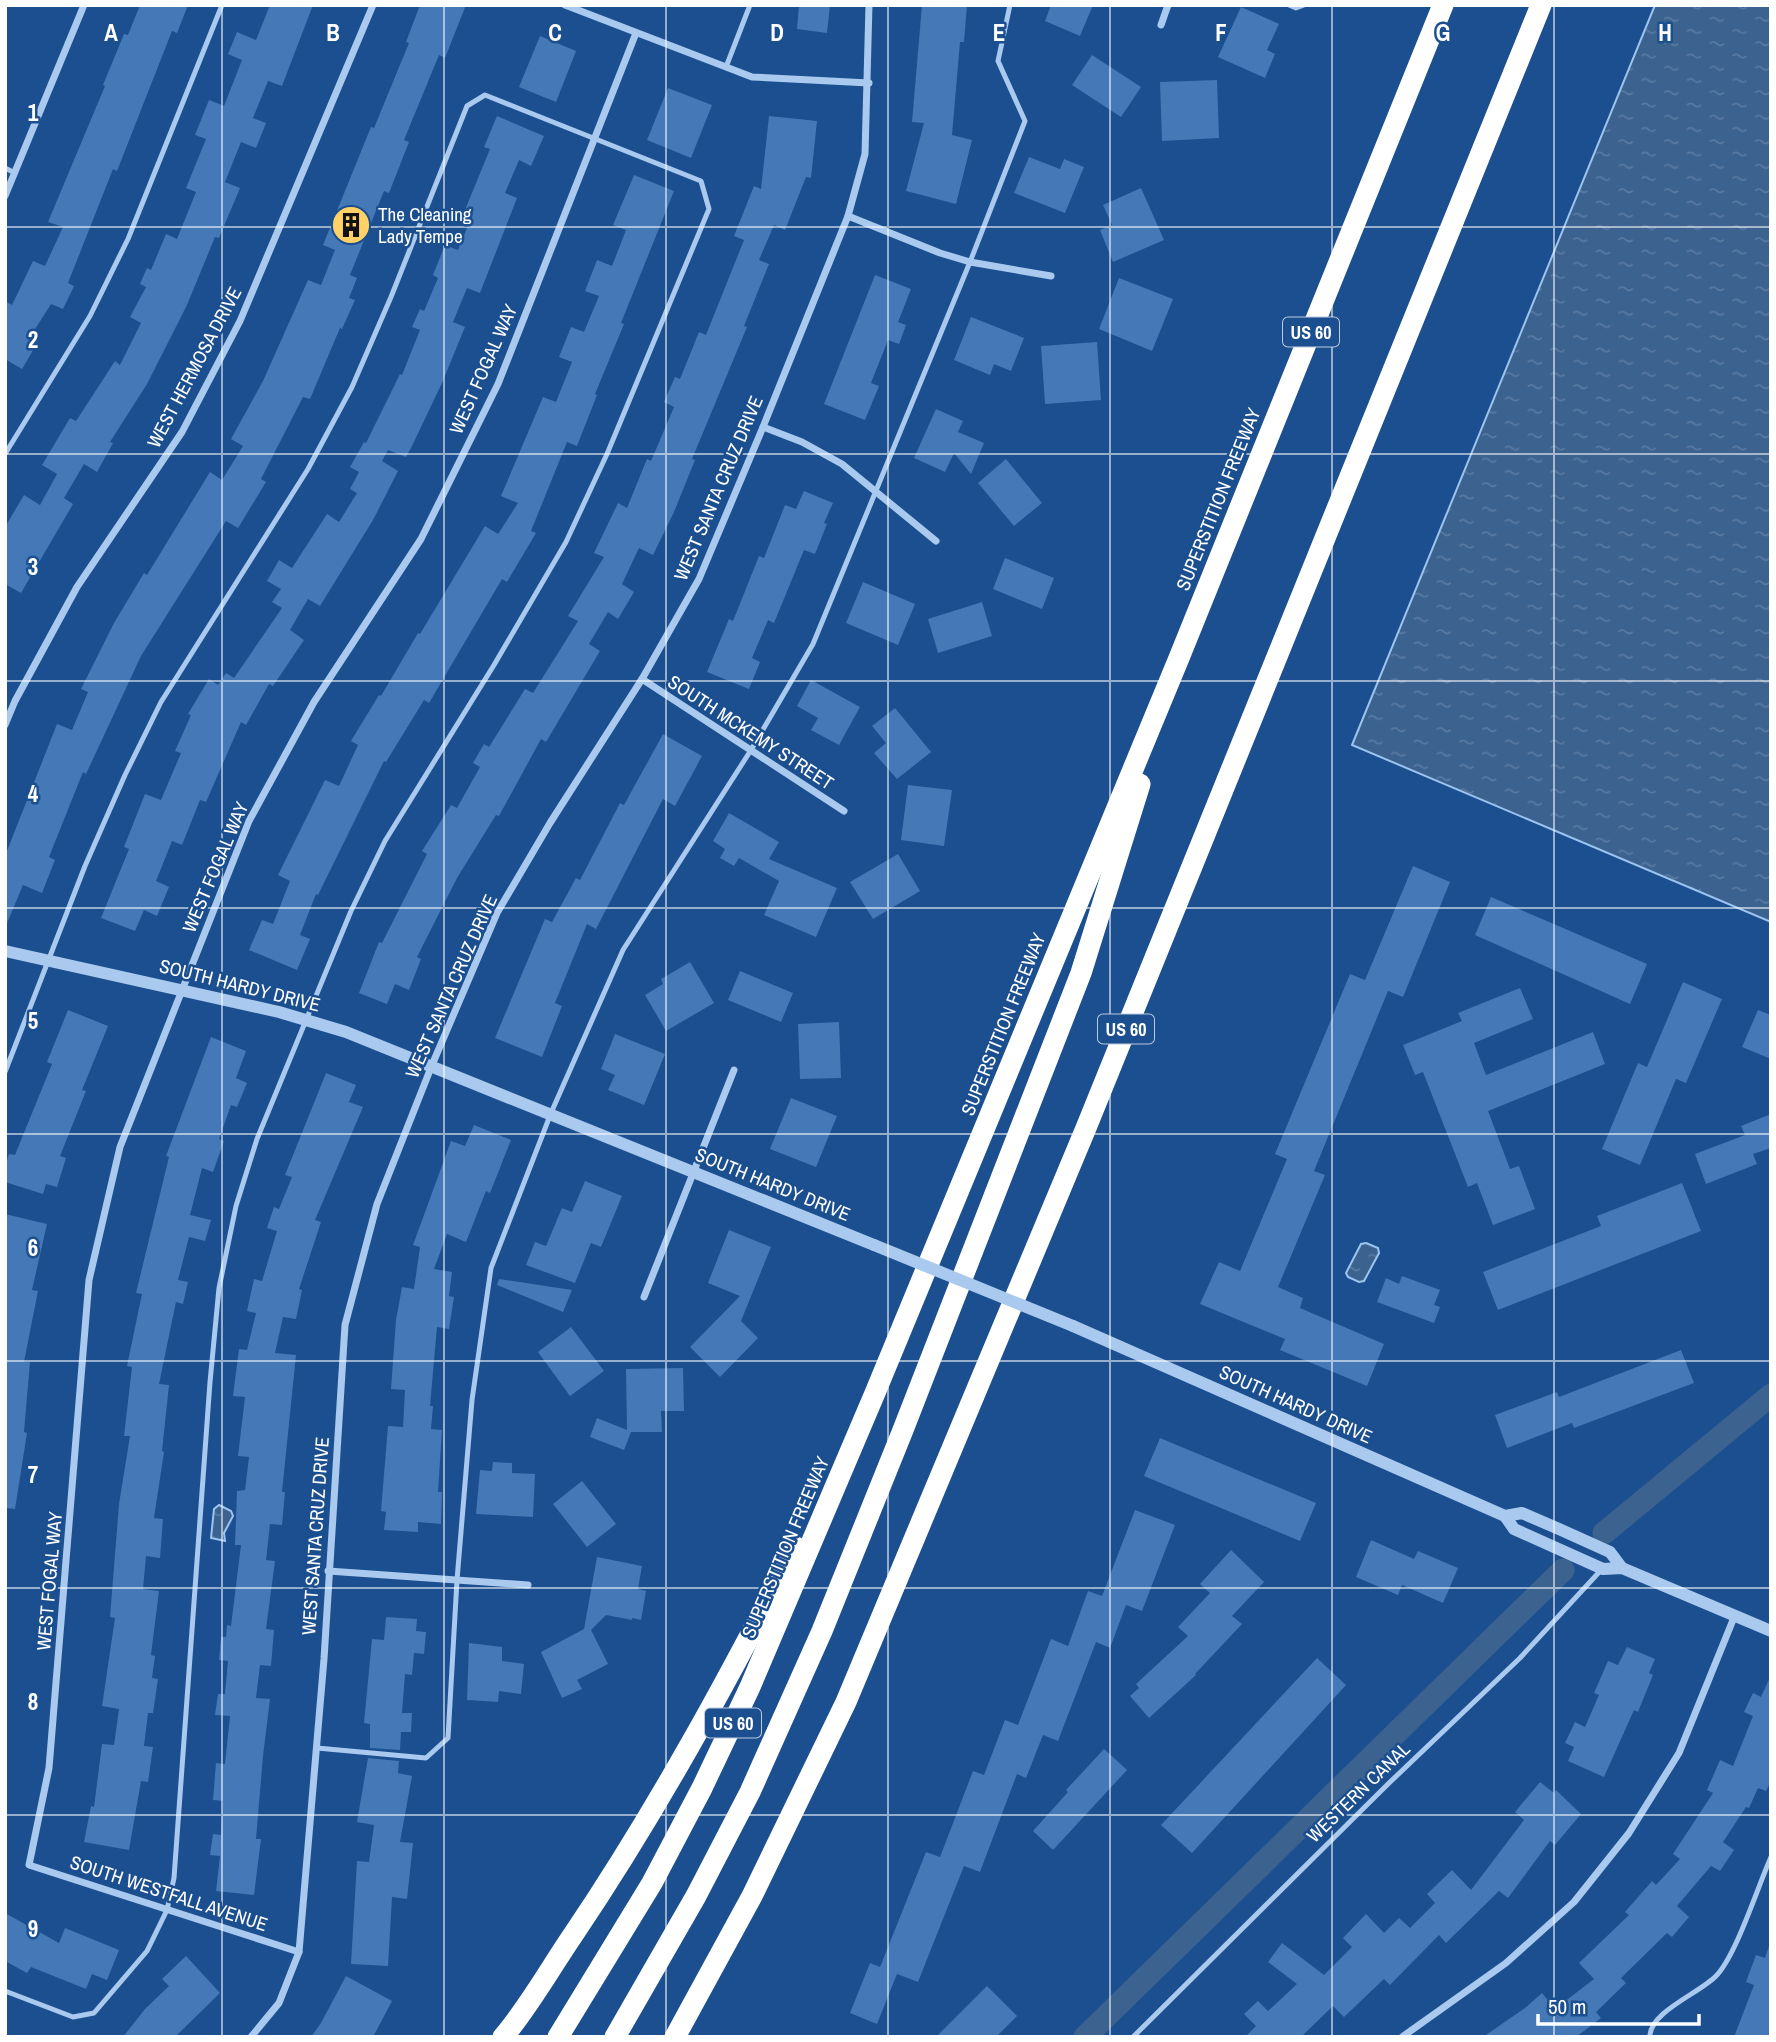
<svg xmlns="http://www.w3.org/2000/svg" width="1776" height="2042" font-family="'Archivo Narrow',sans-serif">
  <defs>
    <pattern id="water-ripples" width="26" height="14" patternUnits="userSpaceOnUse" patternTransform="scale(1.75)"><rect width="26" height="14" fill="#3c6290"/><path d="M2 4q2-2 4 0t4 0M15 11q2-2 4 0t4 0" fill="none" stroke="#597aa1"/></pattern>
  </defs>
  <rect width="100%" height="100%" fill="#1b4f8f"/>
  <!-- water -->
  <g fill="url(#water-ripples)" stroke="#9cc4f0" stroke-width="2">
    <polygon points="1655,5 1771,5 1771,922 1352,745"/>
    <polygon points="1366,1243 1378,1248 1379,1253 1364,1281 1359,1282 1348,1277 1346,1273 1361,1244"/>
    <polygon points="219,1505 231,1511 233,1516 224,1533 225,1541 211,1538 214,1509"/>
  </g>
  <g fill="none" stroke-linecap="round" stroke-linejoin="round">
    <!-- canal -->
    <g stroke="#3c6290" stroke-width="23">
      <polyline points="1604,1533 1771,1395"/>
      <polyline points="1085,2037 1563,1570"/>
    </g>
  </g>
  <!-- building -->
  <g fill="#4478b7">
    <polygon points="140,5 188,5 177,33 172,31 117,171 113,169 68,283 74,286 63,309 51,304 30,337 38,342 22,369 5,359 5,301 12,305 33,261 45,266 63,227 48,222 105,86 103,85 124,34 128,35"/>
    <polygon points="270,5 313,5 282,86 268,81 253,118 266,123 256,148 241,142 225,182 240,188 219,238 215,237 187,305 147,384 110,442 113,443 97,472 84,464 64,498 73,504 21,593 5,584 5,527 24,495 40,505 57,474 42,465 70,418 76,421 115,361 120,365 141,323 130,317 146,287 140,284 147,268 151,270 166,234 177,239 196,192 186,188 206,139 195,135 209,100 224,106 242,60 228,54 237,32 256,40"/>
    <polygon points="420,5 466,5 445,58 439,55 404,140 409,142 389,193 384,191 350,275 357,278 349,298 355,300 342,329 340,328 310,399 303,397 261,479 266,482 238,528 226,521 141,656 86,774 83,772 49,857 55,860 42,893 23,885 5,928 5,856 57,724 72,730 88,692 81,689 114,623 144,573 147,575 210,472 222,480 243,446 231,439 263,381 308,280 321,285 335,250 323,245 371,127 374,128 409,43 406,42"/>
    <polygon points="799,5 830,5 827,33 797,29"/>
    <polygon points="922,5 967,5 964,42 960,42 952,135 972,140 956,204 906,191 924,123 912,122"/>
    <polygon points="1051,5 1093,5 1080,36 1045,21"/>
    <polygon points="1241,7 1279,24 1267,50 1275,54 1265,78 1218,57"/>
    <polygon points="540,36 576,51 556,102 519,87"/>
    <polygon points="1092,55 1141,87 1121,117 1072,85"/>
    <polygon points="1217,80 1219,138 1162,141 1160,82"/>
    <polygon points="668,88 712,105 691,158 647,140"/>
    <polygon points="497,116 544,136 531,166 519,160 505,193 517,198 480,293 467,288 453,322 465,327 442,383 411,448 406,457 388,450 382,461 398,471 373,520 320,606 308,599 290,630 304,640 273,686 269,684 246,725 241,722 206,802 200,800 182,845 172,841 156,881 169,887 157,916 144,910 135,931 101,918 129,849 124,847 145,794 161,800 181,753 175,751 191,715 188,714 209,679 218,685 226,673 234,678 282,608 272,602 281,589 267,581 279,560 292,568 327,514 339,522 357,493 350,489 359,472 350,467 364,442 366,443 400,374 402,375 420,330 412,327 420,309 424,311 438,278 433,275 445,245 458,250 473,213 465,210 490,149 484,147"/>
    <polygon points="769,116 817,121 811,178 806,177 785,230 774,225 759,260 769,264 744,326 747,327 692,459 695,460 674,512 653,555 639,548 622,584 634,592 618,619 608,612 589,644 600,651 546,742 541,739 499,816 496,815 457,878 417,957 421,959 409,990 395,984 387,1004 359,993 379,942 382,943 427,854 422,851 451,805 457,808 480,767 473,763 484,744 489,747 525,689 533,693 578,621 568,616 604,557 594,553 618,503 627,508 647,459 651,461 674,407 664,402 675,377 680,379 699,332 706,335 744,240 734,236 754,186 761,189"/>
    <polygon points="1029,157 1060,169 1064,159 1084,167 1065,213 1014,193"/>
    <polygon points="634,175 674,191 621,323 624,324 595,394 597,395 577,446 567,442 531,531 536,533 507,582 502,579 429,703 424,700 386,762 384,761 318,895 316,894 300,935 310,939 297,970 249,950 262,920 273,924 290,881 278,875 325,780 339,786 358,745 351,741 379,695 381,696 418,633 420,634 485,526 498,534 518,503 501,496 543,397 556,402 572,362 559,357 571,327 584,332 599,296 585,291 597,260 612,266 626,230 613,225"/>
    <polygon points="1141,188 1164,240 1113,262 1100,230 1112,225 1103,205"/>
    <polygon points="875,275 911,289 898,322 906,325 899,344 888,340 871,383 879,386 865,420 824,404"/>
    <polygon points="1119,278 1173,299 1152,351 1099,329"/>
    <polygon points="971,317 1024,338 1011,371 994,364 990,375 954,360"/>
    <polygon points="1097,342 1101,400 1045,404 1041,346"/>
    <polygon points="936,409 963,421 958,432 984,443 971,474 954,453 945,472 914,458"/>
    <polygon points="1006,459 1042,503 1014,526 978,483"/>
    <polygon points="804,491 833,503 824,523 827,524 815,554 804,550 774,623 768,620 752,658 760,662 749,689 707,672 729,619 733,621 759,556 764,558 785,505 796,509"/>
    <polygon points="1005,558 1054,578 1042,609 993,589"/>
    <polygon points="863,582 915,604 898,645 846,623"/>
    <polygon points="982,602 992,636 938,653 928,619"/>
    <polygon points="811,680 860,707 839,745 811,730 818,718 797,706"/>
    <polygon points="895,708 931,752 897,779 874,753 886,743 872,726"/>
    <polygon points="663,734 702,756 675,806 663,799 596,929 587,924 555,1003 562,1006 542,1057 495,1038 545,919 552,922 576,878 580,880 620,803 624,805"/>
    <polygon points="908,785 952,790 944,846 901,840"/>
    <polygon points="729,813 779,842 769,859 837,888 816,937 764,915 779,881 739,858 734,866 720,858 725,849 713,841"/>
    <polygon points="898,854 920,891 873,919 850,882"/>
    <polygon points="1413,866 1450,882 1403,997 1388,991 1314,1171 1325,1175 1278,1287 1303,1298 1300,1308 1384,1344 1367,1386 1280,1350 1285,1339 1200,1304 1219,1262 1240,1271 1287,1159 1275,1154 1350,974 1365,980"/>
    <polygon points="1491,897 1647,964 1630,1004 1475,935"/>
    <polygon points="690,962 714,1003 666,1031 645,995 663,984 661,979"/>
    <polygon points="740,971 793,993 781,1022 728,1000"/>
    <polygon points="1683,982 1722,999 1686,1083 1676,1079 1640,1165 1602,1149 1638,1063 1647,1067"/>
    <polygon points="1520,988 1533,1019 1474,1043 1486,1075 1593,1032 1605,1064 1488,1111 1510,1169 1519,1166 1535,1209 1493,1225 1477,1183 1468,1187 1423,1072 1415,1075 1403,1045 1462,1021 1458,1013"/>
    <polygon points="68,1010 108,1026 82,1090 86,1091 60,1156 66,1158 57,1187 46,1184 43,1194 5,1182 5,1167 9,1154 15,1155 52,1064 47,1062"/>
    <polygon points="1758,1010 1771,1015 1771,1059 1742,1047"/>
    <polygon points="839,1022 841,1078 800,1079 798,1024"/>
    <polygon points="615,1034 665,1054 644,1105 608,1090 615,1075 601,1069"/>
    <polygon points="211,1037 246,1051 236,1078 247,1083 237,1107 231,1105 219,1139 224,1141 213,1172 202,1168 190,1215 211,1220 205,1241 189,1237 178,1280 188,1282 183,1304 176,1302 159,1384 169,1385 162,1451 164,1452 154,1518 163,1519 160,1558 146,1556 143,1589 159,1591 151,1655 155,1656 152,1678 158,1679 153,1713 148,1713 144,1746 153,1747 148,1782 141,1781 129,1850 84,1842 91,1806 94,1807 102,1744 114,1745 119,1709 102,1706 115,1618 110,1617 119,1504 130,1436 124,1436 132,1367 127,1366 142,1294 136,1293 169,1157 166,1156"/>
    <polygon points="326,1073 356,1085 349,1102 363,1107 315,1220 321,1222 299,1289 302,1290 296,1319 283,1317 275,1353 296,1355 282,1492 285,1492 282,1525 270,1524 266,1560 275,1561 266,1629 274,1630 271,1666 260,1665 256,1698 270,1699 263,1756 256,1839 261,1839 254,1895 216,1891 220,1856 210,1855 213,1834 221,1835 223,1801 213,1800 216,1763 225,1764 230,1716 215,1715 218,1694 225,1694 228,1661 219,1660 221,1637 226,1637 227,1625 231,1626 241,1545 235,1545 237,1491 245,1490 249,1457 238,1456 245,1397 233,1396 239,1349 247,1350 256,1313 247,1311 254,1279 262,1281 277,1231 267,1228 274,1207 279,1209 292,1177 285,1175"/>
    <polygon points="791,1098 837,1116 816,1167 770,1149"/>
    <polygon points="1771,1114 1771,1148 1753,1154 1757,1164 1706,1184 1695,1154 1745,1135 1741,1126"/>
    <polygon points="474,1125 511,1140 490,1193 486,1191 466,1242 447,1234 434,1269 452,1272 449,1296 454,1297 449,1329 437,1327 430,1406 433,1406 431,1429 442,1430 438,1492 442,1492 441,1524 418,1522 418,1532 384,1530 386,1512 381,1511 388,1426 403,1427 405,1390 391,1389 396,1320 402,1287 414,1289 420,1247 413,1245 451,1141 465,1146"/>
    <polygon points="585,1181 622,1196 601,1247 591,1243 575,1283 526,1265 535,1242 546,1246 562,1208 572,1212"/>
    <polygon points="1682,1183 1701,1231 1498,1310 1483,1272 1601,1226 1597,1216"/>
    <polygon points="5,1214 47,1224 32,1290 38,1291 24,1362 30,1362 24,1432 27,1433 15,1509 5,1508"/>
    <polygon points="729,1230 771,1247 741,1321 758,1338 720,1377 690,1347 740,1296 708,1283"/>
    <polygon points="1402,1276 1440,1290 1434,1305 1440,1307 1434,1323 1377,1302 1386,1278 1399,1284"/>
    <polygon points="499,1279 572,1290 563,1312 497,1285"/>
    <polygon points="571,1327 604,1371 570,1396 538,1352"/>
    <polygon points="1681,1350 1694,1383 1574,1428 1572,1423 1507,1448 1495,1415 1557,1392 1559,1397"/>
    <polygon points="683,1368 684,1411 661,1411 662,1432 631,1432 624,1450 590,1437 597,1418 627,1430 626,1369"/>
    <polygon points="1160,1438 1316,1503 1300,1541 1144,1476"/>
    <polygon points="493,1462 512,1463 512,1473 535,1474 533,1517 476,1514 480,1470 492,1471"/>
    <polygon points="582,1481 616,1524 587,1547 553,1504"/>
    <polygon points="1135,1510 1175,1525 1142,1611 1126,1605 1110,1648 1096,1642 1058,1741 1043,1735 1026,1778 1017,1774 980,1872 964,1866 918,1982 897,1974 877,2024 850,2013 870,1963 880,1967 926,1852 940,1857 973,1771 984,1775 1005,1720 1018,1725 1051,1639 1068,1646 1088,1591 1102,1596"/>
    <polygon points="1371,1540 1414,1559 1418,1551 1458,1568 1443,1603 1402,1585 1398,1595 1356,1577"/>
    <polygon points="1231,1550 1264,1582 1232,1616 1242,1624 1195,1674 1196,1675 1149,1718 1130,1696 1139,1688 1136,1684 1188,1636 1178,1627 1210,1593 1200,1584"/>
    <polygon points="597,1557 642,1566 638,1589 646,1591 641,1620 632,1618 632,1620 606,1615 591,1630 608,1664 577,1680 582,1689 562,1698 541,1652 584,1629"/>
    <polygon points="386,1617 417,1619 416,1631 426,1632 424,1654 414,1653 412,1675 405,1674 402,1713 412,1713 411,1732 401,1732 400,1750 370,1748 370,1724 364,1723 372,1639 384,1640"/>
    <polygon points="469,1643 502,1647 502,1661 524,1664 521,1694 499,1691 498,1702 467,1700"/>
    <polygon points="1627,1647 1655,1659 1649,1673 1653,1675 1638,1712 1634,1710 1604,1777 1568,1761 1574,1747 1565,1743 1575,1722 1585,1727 1599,1695 1594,1693 1608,1661 1618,1665"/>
    <polygon points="1317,1658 1346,1685 1192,1853 1161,1825"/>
    <polygon points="1771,1675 1771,1781 1766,1791 1758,1788 1749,1808 1746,1807 1723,1842 1734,1850 1720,1871 1711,1866 1677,1906 1689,1917 1672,1937 1667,1933 1621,1978 1626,1983 1596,2012 1601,2018 1576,2037 1483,2037 1525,2008 1542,1993 1555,2009 1594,1979 1579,1963 1629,1915 1625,1912 1652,1881 1656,1885 1680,1859 1673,1854 1713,1793 1707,1790 1720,1760 1733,1766 1753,1716 1744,1712 1753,1693 1761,1697"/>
    <polygon points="1104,1749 1127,1770 1053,1850 1033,1831 1068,1792 1066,1790"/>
    <polygon points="368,1758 399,1761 398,1773 412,1776 400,1842 413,1843 407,1899 392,1897 388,1966 351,1964 357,1861 369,1862 374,1825 357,1822"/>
    <polygon points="1540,1782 1554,1793 1556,1790 1581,1814 1555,1845 1550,1841 1508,1898 1499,1891 1446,1943 1439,1935 1390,1985 1384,1979 1344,2017 1333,2006 1301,2037 1245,2037 1256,2026 1244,2014 1258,2001 1268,2011 1297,1984 1268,1962 1282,1943 1324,1975 1352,1947 1343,1938 1366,1914 1384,1933 1399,1918 1410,1928 1435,1903 1427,1894 1452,1870 1471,1890 1524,1820 1515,1812"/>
    <polygon points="5,1913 59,1943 65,1928 119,1950 107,1980 92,1974 86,1989 31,1967 27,1973 5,1961"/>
    <polygon points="1769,1946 1771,2037 1734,2037 1754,1985 1746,1982 1756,1955 1765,1958"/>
    <polygon points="186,1956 220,1993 175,2037 123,2037 145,2009 169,1986 162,1979"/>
    <polygon points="346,1976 392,2001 373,2037 311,2037 321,2023"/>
    <polygon points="987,1986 1017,2016 996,2037 936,2037"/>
  </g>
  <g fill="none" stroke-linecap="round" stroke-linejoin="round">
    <!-- service -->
    <g stroke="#a9c9ee" stroke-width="5">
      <polyline points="1289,5 1296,8 1304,5"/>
      <polyline points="726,67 750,5"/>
      <polyline points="5,168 15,173"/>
      <polyline points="5,454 90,316 128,239 222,5"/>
      <polyline points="5,1072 85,866 125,775 161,702 308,469 352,387 391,297 467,106 485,95 701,181 709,209 607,454 566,542 494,665 385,841 351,911 257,1139 236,1206 219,1288 210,1382 174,1878 167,1910 147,1951 94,2013 73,2017 5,1991"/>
      <polyline points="317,1748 426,1758 448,1738 457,1580 472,1400 491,1268 551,1113 623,950 751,750 813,644 970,262 1025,121 998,61 1010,5"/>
      <polyline points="1133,2037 1387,1785 1520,1658 1602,1569"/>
      <path d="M1650 2037C1649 2012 1700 1993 1716 1976 1736 1956 1758 1886 1771 1857"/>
    </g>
    <!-- minor -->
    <g stroke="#a9c9ee" stroke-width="7">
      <polyline points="565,5 752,77 869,83"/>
      <polyline points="1161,25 1168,5"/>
      <polyline points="5,196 84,5"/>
      <polyline points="848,216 940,253 970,262 1051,276"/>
      <polyline points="763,427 802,442 842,464 936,541"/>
      <polyline points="642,679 844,811"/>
      <polyline points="5,725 15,701 77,587 182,432 240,321 373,5"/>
      <polyline points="644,1297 734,1070"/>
      <polyline points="328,1571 528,1585"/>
      <polyline points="299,1952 29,1865 49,1768 89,1280 120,1147 249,821 314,702 421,539 498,384 636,33"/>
      <polyline points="251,2037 279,2003 299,1952 324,1659 345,1325 377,1204 432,1065 497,913 550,823 642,679 699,579 763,427 848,216 865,154 869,5"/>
      <polyline points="1402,2037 1506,1963 1574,1902 1629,1833 1679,1753 1735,1615"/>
    </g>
    <!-- tertiary -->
    <g stroke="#a9c9ee" stroke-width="12">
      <polyline points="5,951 279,1012 346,1032 874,1245"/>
      <polyline points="1073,1326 1505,1516 1522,1513 1559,1529 1610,1552 1622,1568"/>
      <polyline points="1505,1516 1514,1529 1603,1569 1622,1568 1771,1631"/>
    </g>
    <!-- motorway -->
    <g stroke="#fff" stroke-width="21">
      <path d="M503 2037C528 2008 551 1967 573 1935 656 1812 728 1680 796 1547"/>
      <polyline points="558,2037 652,1883 702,1788 750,1687 875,1393 1179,658 1443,5"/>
      <polyline points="615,2037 696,1896 750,1792 822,1631 903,1430 1081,973 1140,784"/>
      <polyline points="675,2037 752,1896 846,1702 1086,1128 1541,5"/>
    </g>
    <!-- tertiary-bridge -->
    <polyline stroke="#a9c9ee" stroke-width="12" points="874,1245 1073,1326"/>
  </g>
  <!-- grid -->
  <path fill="none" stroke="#fff" stroke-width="2" stroke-opacity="0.55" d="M222 5V2037M444 5V2037M666 5V2037M888 5V2037M1110 5V2037M1332 5V2037M1554 5V2037M5 227H1771M5 454H1771M5 681H1771M5 908H1771M5 1134H1771M5 1361H1771M5 1588H1771M5 1815H1771"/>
  <!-- icons -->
  <defs>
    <g id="building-disc" transform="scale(2.0125)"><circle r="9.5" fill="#ffd166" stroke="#1b4f8f"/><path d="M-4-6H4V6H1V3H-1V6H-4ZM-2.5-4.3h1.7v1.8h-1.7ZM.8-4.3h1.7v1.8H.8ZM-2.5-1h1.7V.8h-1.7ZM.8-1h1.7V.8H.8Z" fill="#111"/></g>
  </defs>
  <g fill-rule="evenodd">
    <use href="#building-disc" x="351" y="225"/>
  </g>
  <g text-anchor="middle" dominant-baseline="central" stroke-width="5" stroke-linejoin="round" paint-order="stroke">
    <!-- shield labels -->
    <g fill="#1b4f8f" stroke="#bbcadd" stroke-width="2">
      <rect x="1283" y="317.5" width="56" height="29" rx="5"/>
      <rect x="1098" y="1014.5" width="56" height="29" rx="5"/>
      <rect x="705" y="1708.5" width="56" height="29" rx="5"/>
    </g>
    <g font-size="18" font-weight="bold" fill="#fff">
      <text x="1311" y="332">US 60</text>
      <text x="1126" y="1029">US 60</text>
      <text x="733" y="1723">US 60</text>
    </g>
    <!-- poi labels -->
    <g font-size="19" fill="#fff" stroke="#1b4f8f" text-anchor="start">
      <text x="378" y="214">The Cleaning<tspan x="378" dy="22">Lady Tempe</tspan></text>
    </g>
    <!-- street labels -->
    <g font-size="19" fill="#fff" stroke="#1b4f8f">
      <text transform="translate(194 367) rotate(-62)">WEST HERMOSA DRIVE</text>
      <text transform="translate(483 369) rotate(-66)">WEST FOGAL WAY</text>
      <text transform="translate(718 488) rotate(-67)">WEST SANTA CRUZ DRIVE</text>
      <text transform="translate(1218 499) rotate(-68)">SUPERSTITION FREEWAY</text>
      <text transform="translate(751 732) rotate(33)">SOUTH MCKEMY STREET</text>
      <text transform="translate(215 867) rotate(-67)">WEST FOGAL WAY</text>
      <text transform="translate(240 985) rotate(14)">SOUTH HARDY DRIVE</text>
      <text transform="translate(451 986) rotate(-66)">WEST SANTA CRUZ DRIVE</text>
      <text transform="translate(1003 1024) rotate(-68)">SUPERSTITION FREEWAY</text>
      <text transform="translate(773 1184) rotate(22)">SOUTH HARDY DRIVE</text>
      <text transform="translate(1296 1404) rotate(24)">SOUTH HARDY DRIVE</text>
      <text transform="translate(315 1536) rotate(-86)">WEST SANTA CRUZ DRIVE</text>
      <text transform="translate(785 1547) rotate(-67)">SUPERSTITION FREEWAY</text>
      <text transform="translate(49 1581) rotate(-85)">WEST FOGAL WAY</text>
      <text transform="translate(1358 1792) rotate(-44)">WESTERN CANAL</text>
      <text transform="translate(169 1893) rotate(18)">SOUTH WESTFALL AVENUE</text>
    </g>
  </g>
  <g font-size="23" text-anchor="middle" font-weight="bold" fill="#fff" stroke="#1b4f8f" stroke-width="5" stroke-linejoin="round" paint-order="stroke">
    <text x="111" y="41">A</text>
    <text x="333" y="41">B</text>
    <text x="555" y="41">C</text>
    <text x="777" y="41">D</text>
    <text x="999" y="41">E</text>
    <text x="1221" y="41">F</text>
    <text x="1443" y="41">G</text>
    <text x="1665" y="41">H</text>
    <text x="33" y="121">1</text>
    <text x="33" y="348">2</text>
    <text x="33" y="575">3</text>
    <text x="33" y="802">4</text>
    <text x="33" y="1029">5</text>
    <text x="33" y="1256">6</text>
    <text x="33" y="1483">7</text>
    <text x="33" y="1710">8</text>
    <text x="33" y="1937">9</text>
  </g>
  <!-- border -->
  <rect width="1776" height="2042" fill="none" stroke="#ffffff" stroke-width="14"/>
  <!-- scale -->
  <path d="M1538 2014v10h161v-10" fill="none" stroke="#ffffff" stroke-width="3.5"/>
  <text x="1548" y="2014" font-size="21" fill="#ffffff" stroke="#1b4f8f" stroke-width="5" paint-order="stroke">50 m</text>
</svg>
